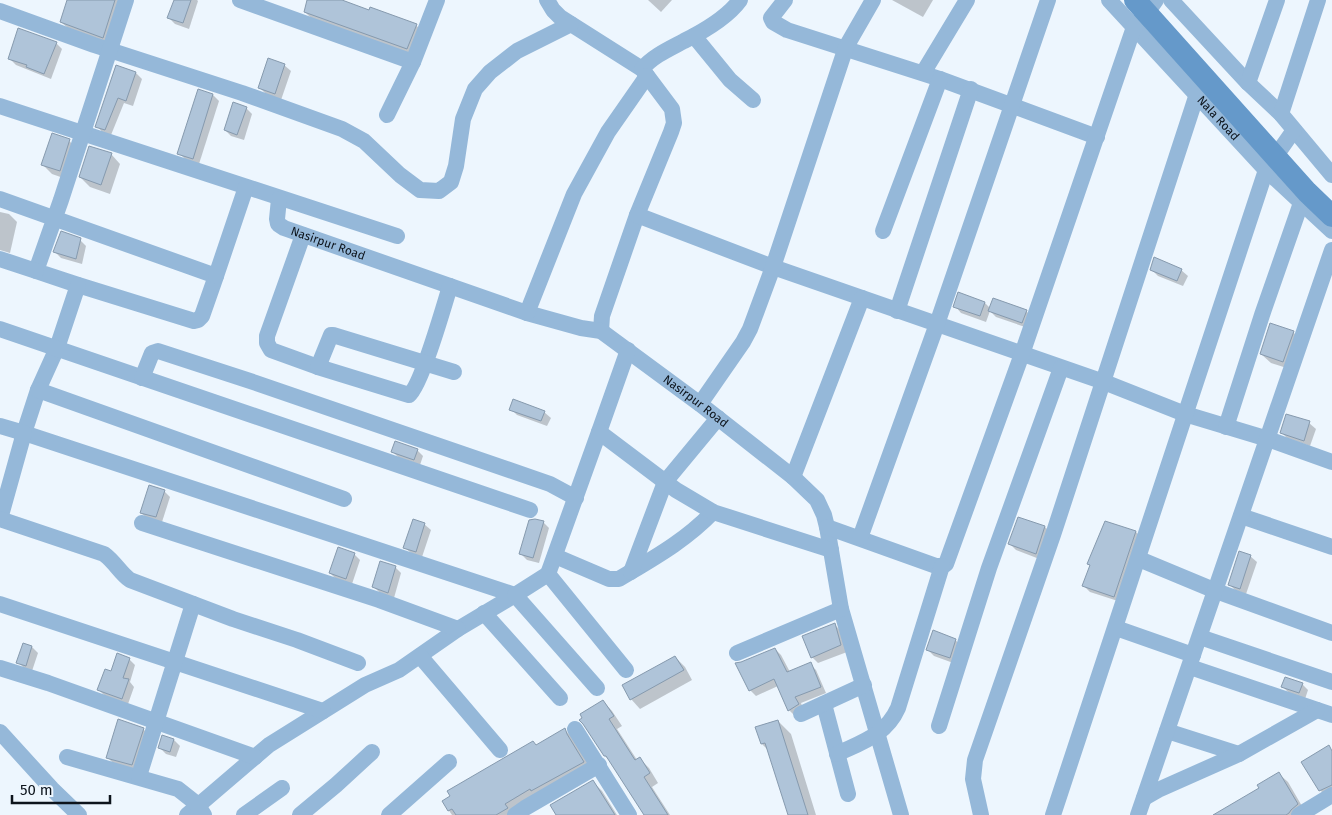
<svg xmlns="http://www.w3.org/2000/svg" width="1332" height="815" font-family="'Fira Sans',sans-serif">
  <rect width="100%" height="100%" fill="#edf6fe"/>
  <!-- shadow -->
  <g fill="#0003">
    <polygon points="68,0 126,0 111,44 69,29 61,22"/>
    <polygon points="175,0 197,0 198,1 189,29 175,24 169,18"/>
    <polygon points="309,0 334,0 416,25 423,33 414,56 312,19 305,12"/>
    <polygon points="648,0 672,0 661,12"/>
    <polygon points="892,0 933,0 923,17"/>
    <polygon points="56,43 62,49 51,79 16,65 10,59"/>
    <polygon points="284,65 291,71 281,100 266,94 260,88"/>
    <polygon points="116,66 136,73 142,79 133,106 124,103 111,135 103,133 97,126"/>
    <polygon points="199,91 213,95 219,101 199,164 185,159 179,153"/>
    <polygon points="246,108 252,114 244,140 231,136 225,130"/>
    <polygon points="69,141 79,150 69,180 52,174 42,164"/>
    <polygon points="111,154 120,164 110,194 90,187 80,177"/>
    <polygon points="0,212 9,214 17,222 10,253 0,250"/>
    <polygon points="80,240 86,246 82,264 61,258 55,252"/>
    <polygon points="1152,270 1181,270 1188,276 1183,286 1158,276"/>
    <polygon points="959,294 985,303 991,309 1026,311 1032,317 1028,328 996,317 990,311 986,322 961,313 955,306"/>
    <polygon points="1293,332 1302,342 1293,370 1271,363 1261,354"/>
    <polygon points="511,409 544,412 551,418 547,426 517,415"/>
    <polygon points="1309,423 1316,429 1310,446 1287,438 1281,432"/>
    <polygon points="417,450 423,456 420,465 399,458 393,452"/>
    <polygon points="164,491 170,497 162,522 148,519 141,513"/>
    <polygon points="1019,519 1045,527 1051,533 1042,560 1016,550 1010,544"/>
    <polygon points="543,522 549,528 539,563 527,560 521,554"/>
    <polygon points="424,524 431,530 422,557 411,553 404,547"/>
    <polygon points="1136,532 1142,538 1121,602 1090,592 1084,586 1091,566 1089,564"/>
    <polygon points="354,554 360,560 352,584 336,579 330,573"/>
    <polygon points="1250,556 1257,562 1246,594 1235,590 1229,584"/>
    <polygon points="395,567 401,573 394,598 380,593 374,587"/>
    <polygon points="834,624 840,630 847,652 818,663 812,657"/>
    <polygon points="955,640 962,646 956,664 934,656 928,650"/>
    <polygon points="24,644 32,647 38,653 32,671 24,668 18,662"/>
    <polygon points="775,649 781,655 790,672 810,664 816,670 826,693 801,703 804,711 795,716 789,710 778,686 756,696 750,690"/>
    <polygon points="675,657 685,667 692,680 640,709 631,699"/>
    <polygon points="129,659 135,665 130,682 134,687 128,704 105,696 99,690 112,673"/>
    <polygon points="1302,684 1308,690 1305,699 1289,693 1283,687"/>
    <polygon points="603,701 612,711 622,726 617,729 637,760 640,759 649,768 658,783 652,787 670,815 646,815 613,764 605,756"/>
    <polygon points="778,721 791,734 816,815 789,815 769,751 762,744"/>
    <polygon points="143,729 152,738 141,774 117,767 108,758"/>
    <polygon points="565,730 574,739 593,772 514,815 452,815 443,802"/>
    <polygon points="163,736 174,740 180,746 176,757 166,754 160,748"/>
    <polygon points="1328,747 1332,751 1332,793 1326,796 1320,790"/>
    <polygon points="1279,774 1288,782 1306,813 1303,815 1216,815 1261,789"/>
    <polygon points="593,782 602,791 617,815 558,815"/>
  </g>
  <!-- building -->
  <g fill="#afc4d9" stroke="#869aae">
    <polygon points="67,0 115,0 103,38 60,22"/>
    <polygon points="174,0 191,0 183,23 167,18"/>
    <polygon points="307,0 342,0 369,10 370,7 417,24 407,49 304,12"/>
    <polygon points="18,28 57,42 44,74 26,67 27,65 8,59"/>
    <polygon points="268,58 285,64 275,94 258,88"/>
    <polygon points="116,65 136,72 126,101 118,98 105,130 95,127"/>
    <polygon points="198,89 213,94 193,159 177,154"/>
    <polygon points="233,102 247,107 237,135 224,130"/>
    <polygon points="52,133 70,139 60,171 41,165"/>
    <polygon points="89,146 112,153 101,185 79,177"/>
    <polygon points="61,231 81,238 76,259 53,252"/>
    <polygon points="1154,257 1182,269 1177,281 1150,270"/>
    <polygon points="958,292 985,302 980,316 953,307"/>
    <polygon points="993,298 1027,310 1022,323 988,311"/>
    <polygon points="1270,323 1294,331 1283,362 1260,354"/>
    <polygon points="513,399 545,411 541,421 509,410"/>
    <polygon points="1286,414 1310,421 1304,441 1280,433"/>
    <polygon points="395,441 418,449 414,460 391,452"/>
    <polygon points="149,485 165,490 156,517 140,513"/>
    <polygon points="1018,517 1045,526 1036,554 1008,544"/>
    <polygon points="413,519 425,523 416,552 403,548"/>
    <polygon points="535,519 544,521 533,558 519,554 529,520"/>
    <polygon points="1105,521 1136,531 1114,597 1082,586 1090,565 1087,564"/>
    <polygon points="338,547 355,553 346,579 329,573"/>
    <polygon points="1239,551 1251,555 1240,589 1228,585"/>
    <polygon points="380,561 396,566 388,593 372,587"/>
    <polygon points="835,623 841,645 811,658 802,636"/>
    <polygon points="933,630 956,639 950,658 926,650"/>
    <polygon points="23,643 32,646 26,666 16,663"/>
    <polygon points="775,648 787,672 811,662 821,687 795,697 799,704 788,711 774,679 749,691 735,663 741,662"/>
    <polygon points="117,653 130,658 123,678 129,679 122,699 97,690 105,669 111,671"/>
    <polygon points="675,656 684,670 630,700 622,685"/>
    <polygon points="1285,677 1303,683 1299,693 1281,687"/>
    <polygon points="603,700 614,716 609,719 635,760 640,757 650,773 644,777 668,815 644,815 606,756 604,756 583,724 579,720 582,718 580,714"/>
    <polygon points="118,719 144,728 132,765 106,758"/>
    <polygon points="778,720 808,815 788,815 765,743 761,744 755,727"/>
    <polygon points="565,728 567,734 584,762 531,791 530,789 505,804 508,808 496,815 456,815 452,809 448,811 442,801 450,796 447,791 533,741 536,745"/>
    <polygon points="162,735 174,739 170,752 158,748"/>
    <polygon points="1329,745 1332,751 1332,785 1319,791 1301,762"/>
    <polygon points="1279,772 1298,804 1291,810 1289,813 1286,815 1213,815 1259,788 1257,785"/>
    <polygon points="593,780 615,815 556,815 550,805"/>
  </g>
  <g fill="none" stroke-linecap="round" stroke-linejoin="round">
    <!-- street -->
    <g stroke="#95b8d9" stroke-width="16">
      <polyline points="240,0 413,62"/>
      <polyline points="547,0 553,10 560,17 642,69 672,109 674,123 671,132 637,215 602,316 601,331"/>
      <polyline points="785,0 771,18 773,22 787,30 940,79 1097,137"/>
      <path id="s1" d="M1109 0 1266 170 1332 231"/>
      <polyline points="1171,0 1248,83 1281,114 1332,175"/>
      <polyline points="0,11 94,45 242,93 342,129 364,141 400,175 420,190 439,191 451,182 456,166 463,119 475,89 490,72 517,51 571,24"/>
      <polyline points="694,36 730,80 753,100"/>
      <path d="M642 69C653 56 669 49 684 41 704 31 727 18 740 0"/>
      <polyline points="923,73 967,0"/>
      <polyline points="1248,83 1277,0"/>
      <polyline points="0,106 397,236"/>
      <polyline points="1281,114 1318,0"/>
      <polyline points="387,115 413,62 437,0"/>
      <polyline points="0,199 216,276 202,316 198,320 194,321 78,285 36,271 61,200 126,0"/>
      <path id="s2" d="M279 199 277 219 278 224 284 228 527 313 581 328 601 331 700 404 793 477 817 500 824 515 827 527 841 609 901 815"/>
      <polyline points="637,215 773,267 1104,382 1185,414 1268,439 1332,462"/>
      <polyline points="883,231 940,79"/>
      <path d="M303 235 267 336V343L271 350 318 367 409 395C421 386 444 306 450 286"/>
      <polyline points="0,259 36,271"/>
      <polyline points="216,276 246,187"/>
      <polyline points="78,285 57,348 38,390 24,433 515,595 458,629 399,670 365,685 269,745 187,815"/>
      <polyline points="897,311 971,89"/>
      <polyline points="527,313 574,194 608,132 647,76"/>
      <polyline points="0,329 530,510"/>
      <polyline points="318,367 331,335 333,335 454,372"/>
      <polyline points="142,378 152,353 158,351 256,383 550,484 576,498"/>
      <polyline points="38,390 344,499"/>
      <polyline points="700,404 743,342 750,329 773,267 846,47 873,0"/>
      <polyline points="0,426 24,433 0,519"/>
      <polyline points="1226,427 1262,315 1301,203"/>
      <polyline points="599,432 628,350"/>
      <polyline points="793,477 862,298"/>
      <polyline points="1241,516 1332,547"/>
      <path d="M0 519 104 554C115 562 120 573 130 580L233 619 297 640 358 663"/>
      <polyline points="142,523 379,600 458,629"/>
      <polyline points="827,527 936,566 942,566 946,564 1022,354 1134,27 1147,13 1156,0"/>
      <polyline points="860,538 937,324 1048,0"/>
      <path d="M555 556 609 579H619C654 558 685 541 713 512"/>
      <polyline points="1139,559 1216,591 1332,633"/>
      <polyline points="631,572 665,482 718,418"/>
      <polyline points="548,574 599,432 676,490 713,512 831,550"/>
      <polyline points="0,604 323,711"/>
      <polyline points="484,613 560,698"/>
      <polyline points="1116,628 1193,655"/>
      <polyline points="1200,637 1332,682"/>
      <polyline points="737,653 841,609"/>
      <polyline points="420,656 500,750"/>
      <polyline points="1190,667 1332,715"/>
      <polyline points="0,668 48,683 255,757"/>
      <polyline points="597,688 515,595 548,574 626,670"/>
      <polyline points="824,704 848,794"/>
      <polyline points="801,714 864,685"/>
      <polyline points="939,726 989,568 1061,368"/>
      <polyline points="575,729 629,815"/>
      <polyline points="1167,731 1239,754"/>
      <polyline points="0,732 52,789 79,815"/>
      <path d="M837 754C862 742 886 735 898 708L942 566"/>
      <polyline points="67,757 178,789 197,804 204,815"/>
      <polyline points="139,776 193,604"/>
      <polyline points="1144,798 1158,790 1239,754 1317,710"/>
      <polyline points="244,815 282,788"/>
      <polyline points="300,815 336,785 372,752"/>
      <polyline points="389,815 449,762"/>
      <polyline points="515,815 525,808 599,765"/>
      <polyline points="981,815 973,779 975,760 1053,535 1197,94"/>
      <polyline points="1053,815 1266,170 1294,130"/>
      <polyline points="1138,815 1332,250"/>
      <polyline points="1299,815 1332,795"/>
    </g>
    <!-- secondary -->
    <polyline stroke="#6599ca" stroke-width="22" points="1135,0 1307,192 1332,216"/>
  </g>
  <g text-anchor="middle" dominant-baseline="central" stroke-width="4.5" stroke-linejoin="round" paint-order="stroke">
    <!-- street labels -->
    <g font-size="12" fill="#0d141c" stroke="#edf6fe">
      <text stroke="none"><textPath href="#s1" startOffset="161">Nala Road</textPath></text>
      <text stroke="none"><textPath href="#s2" startOffset="79">Nasirpur Road</textPath></text>
      <text stroke="none"><textPath href="#s2" startOffset="484">Nasirpur Road</textPath></text>
    </g>
  </g>
  <!-- scale -->
  <path d="M12 795v8h98v-8" fill="none" stroke="#0d141c" stroke-width="2.5"/>
  <text x="20" y="795" font-size="15" fill="#0d141c" stroke="#edf6fe" stroke-width="4" paint-order="stroke">50 m</text>
</svg>
